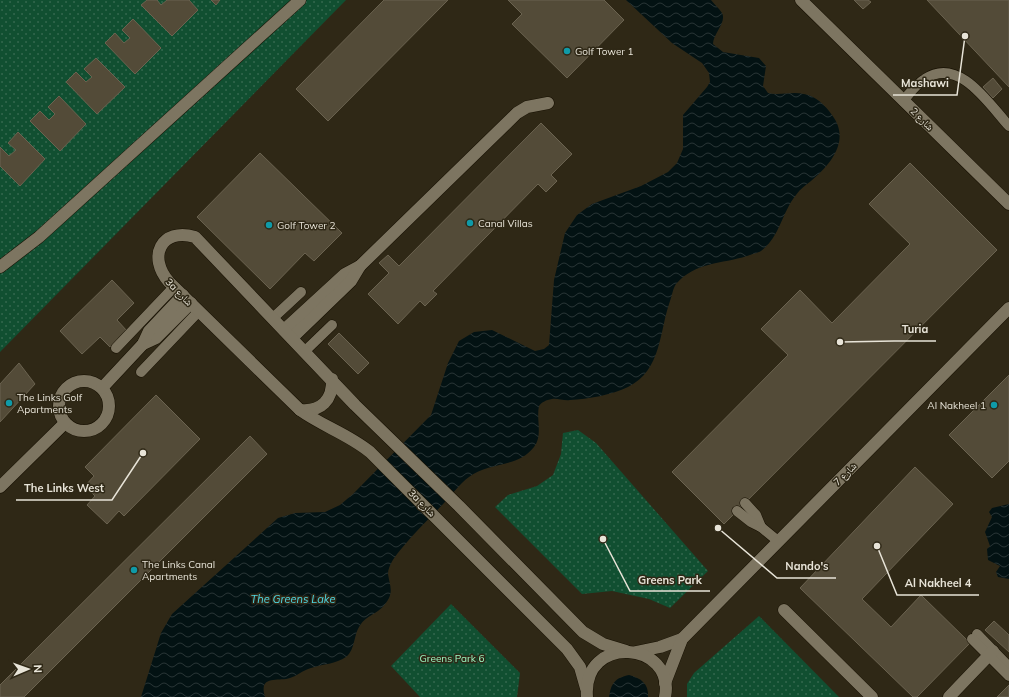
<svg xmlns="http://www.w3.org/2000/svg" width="1009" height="697" font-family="Mulish,'Noto Naskh Arabic',sans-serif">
  <defs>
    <pattern id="green-dots" width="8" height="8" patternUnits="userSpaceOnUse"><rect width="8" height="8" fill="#114f31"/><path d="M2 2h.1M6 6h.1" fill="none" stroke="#34684e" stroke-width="1.8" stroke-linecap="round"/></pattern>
    <pattern id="water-waves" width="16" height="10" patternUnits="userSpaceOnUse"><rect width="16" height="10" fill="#031213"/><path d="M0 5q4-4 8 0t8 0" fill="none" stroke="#283435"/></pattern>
  </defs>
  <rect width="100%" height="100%" fill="#2f2816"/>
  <!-- green -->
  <g fill="url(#green-dots)">
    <polygon points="0,0 346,0 0,352"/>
    <polygon points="578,430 596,443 708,571 670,608 649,599 612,591 582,594 495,507 508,495 537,486 553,475 561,454 563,433"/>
    <polygon points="451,604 520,673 517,697 420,697 391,666"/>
    <polygon points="759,616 839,697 687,697 687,684 694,673"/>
  </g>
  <!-- water -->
  <g fill="url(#water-waves)">
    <path d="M626 0H711C714 4 719 8 722 13 727 22 713 34 713 44L723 52 759 58 766 66 763 86 768 93C780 96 791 91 804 94 816 96 825 105 832 115 851 140 831 164 811 181 806 185 800 189 796 195 782 212 780 237 761 251 758 253 752 254 747 256 722 264 695 262 676 284 673 288 672 296 670 301 659 332 662 370 628 387 612 395 588 399 570 400 564 401 557 398 552 399 546 400 542 402 539 406 536 419 543 436 534 447 518 468 488 462 469 477 459 484 452 495 444 503 430 518 415 532 402 548 396 555 388 565 388 574 389 582 393 590 389 598 380 615 369 613 361 624 353 634 356 649 346 657 336 664 323 664 311 668 303 670 297 676 290 678 279 682 258 674 265 697H141L161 633 172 614 278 518 295 513 325 512 340 505 353 494 431 415 448 363 459 341 474 332 492 330 535 351 544 349 549 345 554 280 565 233 577 215 592 204 641 186 668 172 677 163 683 149V115L707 87 710 82 709 73 702 63 672 43Z"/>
    <polygon points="1009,504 1009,579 998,577 996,572 1000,566 988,560 987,549 990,546 985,532 992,517 989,512 992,508"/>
    <path d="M629 675C641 678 649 684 648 697H609C611 683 615 678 629 675Z"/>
  </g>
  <!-- building -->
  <g fill="#534b38" stroke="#6b6350">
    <polygon points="147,0 157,0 161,5 167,0 189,0 198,10 172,36 141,5"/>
    <polygon points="211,0 220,0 216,5"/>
    <polygon points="384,0 448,0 328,121 296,89"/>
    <polygon points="508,0 604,0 624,20 567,78 512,24 522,14"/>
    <polygon points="854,0 868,0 871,2 863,9"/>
    <polygon points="927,0 1009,0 1009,87"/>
    <polygon points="133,19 161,48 135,74 105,43 115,33 124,43 130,38 122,30"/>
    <polygon points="96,58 125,87 97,114 66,82 76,72 86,82 92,77 84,69"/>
    <polygon points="993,78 1002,89 993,98 983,87"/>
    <polygon points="59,96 86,124 60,151 30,121 40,111 49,120 55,114 48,107"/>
    <polygon points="541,123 572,154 551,175 557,181 546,192 538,184 433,291 437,294 425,306 420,301 398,324 368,294 389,273 379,263 388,255 399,266"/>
    <polygon points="18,132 45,159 20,186 0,166 0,147 9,156 16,150 8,143"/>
    <polygon points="260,153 342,233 314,261 305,253 270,289 197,217"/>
    <polygon points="910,163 997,250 724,524 672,472 788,355 761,329 800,290 832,323 910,244 869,204"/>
    <polygon points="112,280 134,303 117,320 127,331 110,347 100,337 82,354 60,331"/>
    <polygon points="339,333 369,363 358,374 328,344"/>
    <polygon points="19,363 35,384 0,422 0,384"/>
    <polygon points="1009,375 1009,461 992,478 949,435"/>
    <polygon points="156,395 200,439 124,516 119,511 107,524 87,505 95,496 85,486 94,476 85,467"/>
    <polygon points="250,436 267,454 24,697 0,697 0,685"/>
    <polygon points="915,467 953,504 862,599 891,627 921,595 970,643 917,697 913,697 800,588"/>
    <polygon points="994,621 1009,635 1009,652 985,630"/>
    <polygon points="1009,685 1009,697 997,697"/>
  </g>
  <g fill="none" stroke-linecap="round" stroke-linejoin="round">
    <!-- service casing -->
    <g stroke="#171002" stroke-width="11">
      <g id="service">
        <path d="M903 101C910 93 916 84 925 79 959 56 989 104 1009 126"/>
        <polyline points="273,318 301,292"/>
        <polyline points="116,348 174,287"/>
        <polyline points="305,351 332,325"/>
        <polyline points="141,372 199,311"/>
        <polyline points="745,503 756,515 761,527"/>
        <polyline points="737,511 751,522 761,527 778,541"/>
        <polyline points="977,634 1009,667"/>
        <polyline points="972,639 1009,676"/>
      </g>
    </g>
    <!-- minor casing -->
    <g stroke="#171002" stroke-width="13">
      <g id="minor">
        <polyline points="801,0 1009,204"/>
        <polyline points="0,267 39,237 300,0"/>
        <polyline points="284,330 345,274 360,266"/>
        <polyline points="292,338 351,281 360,266 517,113 527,107 548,103"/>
        <polyline points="143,344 156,338 191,303"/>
        <circle cx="84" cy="406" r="25"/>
        <polyline points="102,388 143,344 149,331 183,295"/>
        <path d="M300 410C321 412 333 400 332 379"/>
        <polyline points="0,487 65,423"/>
        <polyline points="784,610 872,697"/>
        <polyline points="636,652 660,647 682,639"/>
        <polyline points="665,683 682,639 1009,308"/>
        <path d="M586 688 580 667 567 649 370 452C348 434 322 426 300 410L169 282C147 257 161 227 195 237L355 405 459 506 583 632 603 644 626 651"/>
        <path d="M587 697C582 633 676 641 665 697"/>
        <polyline points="949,697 993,651"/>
      </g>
    </g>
    <!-- service -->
    <use href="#service" stroke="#7d7561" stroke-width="10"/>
    <!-- minor -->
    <use href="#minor" stroke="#7d7561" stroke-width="12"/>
  </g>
  <!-- markers -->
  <g fill="#0f9aa8" stroke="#2f2816" stroke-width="1.5">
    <circle cx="567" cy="51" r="4"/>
    <circle cx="470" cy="223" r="4"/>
    <circle cx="269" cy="225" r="4"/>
    <circle cx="9" cy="403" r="4"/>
    <circle cx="994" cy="405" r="4"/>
    <circle cx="134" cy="570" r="4"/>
  </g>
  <g text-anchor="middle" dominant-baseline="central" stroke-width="3" stroke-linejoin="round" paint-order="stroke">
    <!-- poi labels -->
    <g font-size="10" fill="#e8e4d8" stroke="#2f2816" text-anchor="start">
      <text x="575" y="51">Golf Tower 1</text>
      <text x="478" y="223">Canal Villas</text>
      <text x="277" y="225">Golf Tower 2</text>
      <text x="17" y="397">The Links Golf<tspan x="17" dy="12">Apartments</tspan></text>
      <text x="986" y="405" text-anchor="end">Al Nakheel 1</text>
      <text x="142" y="564">The Links Canal<tspan x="142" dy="12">Apartments</tspan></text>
    </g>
    <!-- street labels -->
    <g font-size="10" fill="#e8e4d8" stroke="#2f2816">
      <text transform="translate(922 119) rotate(45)">شارع 2</text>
      <text transform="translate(179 292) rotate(45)">3a شارع</text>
      <text transform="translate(845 474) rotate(-45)">شارع 7</text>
      <text transform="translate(422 503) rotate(45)">3a شارع</text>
    </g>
    <!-- park labels -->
    <g font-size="10" fill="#9efcc6" stroke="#2f2816">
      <text x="452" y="658">Greens Park 6</text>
    </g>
    <!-- water labels -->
    <g font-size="11" font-style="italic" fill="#4ed8e5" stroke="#2f2816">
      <text x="293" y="599">The Greens Lake</text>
    </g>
  </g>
  <!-- callouts -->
  <path fill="none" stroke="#e8e4d8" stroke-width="1.5" d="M965 36L957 95H893M840 342L894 341H936M143 453L112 500H16M718 528L777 578H836M603 539L630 591H710M877 546L897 595H979"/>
  <g fill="#e8e4d8" stroke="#2f2816" stroke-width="1.5">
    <circle cx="965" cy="36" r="4"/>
    <circle cx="840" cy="342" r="4"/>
    <circle cx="143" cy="453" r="4"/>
    <circle cx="718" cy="528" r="4"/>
    <circle cx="603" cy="539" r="4"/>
    <circle cx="877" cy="546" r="4"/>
  </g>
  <g font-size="11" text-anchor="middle" font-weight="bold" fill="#e8e4d8" stroke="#2f2816" stroke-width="3" stroke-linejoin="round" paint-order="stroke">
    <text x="925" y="87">Mashawi</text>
    <text x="915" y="333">Turia</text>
    <text x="64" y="492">The Links West</text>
    <text x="807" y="570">Nando's</text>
    <text x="670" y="584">Greens Park</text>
    <text x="938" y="587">Al Nakheel 4</text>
  </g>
  <!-- north arrow -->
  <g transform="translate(28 669) rotate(88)" stroke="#2f2816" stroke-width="3" paint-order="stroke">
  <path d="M0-3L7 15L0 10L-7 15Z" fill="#e8e4d8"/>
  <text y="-6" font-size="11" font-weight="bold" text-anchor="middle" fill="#e8e4d8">N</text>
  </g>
</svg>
